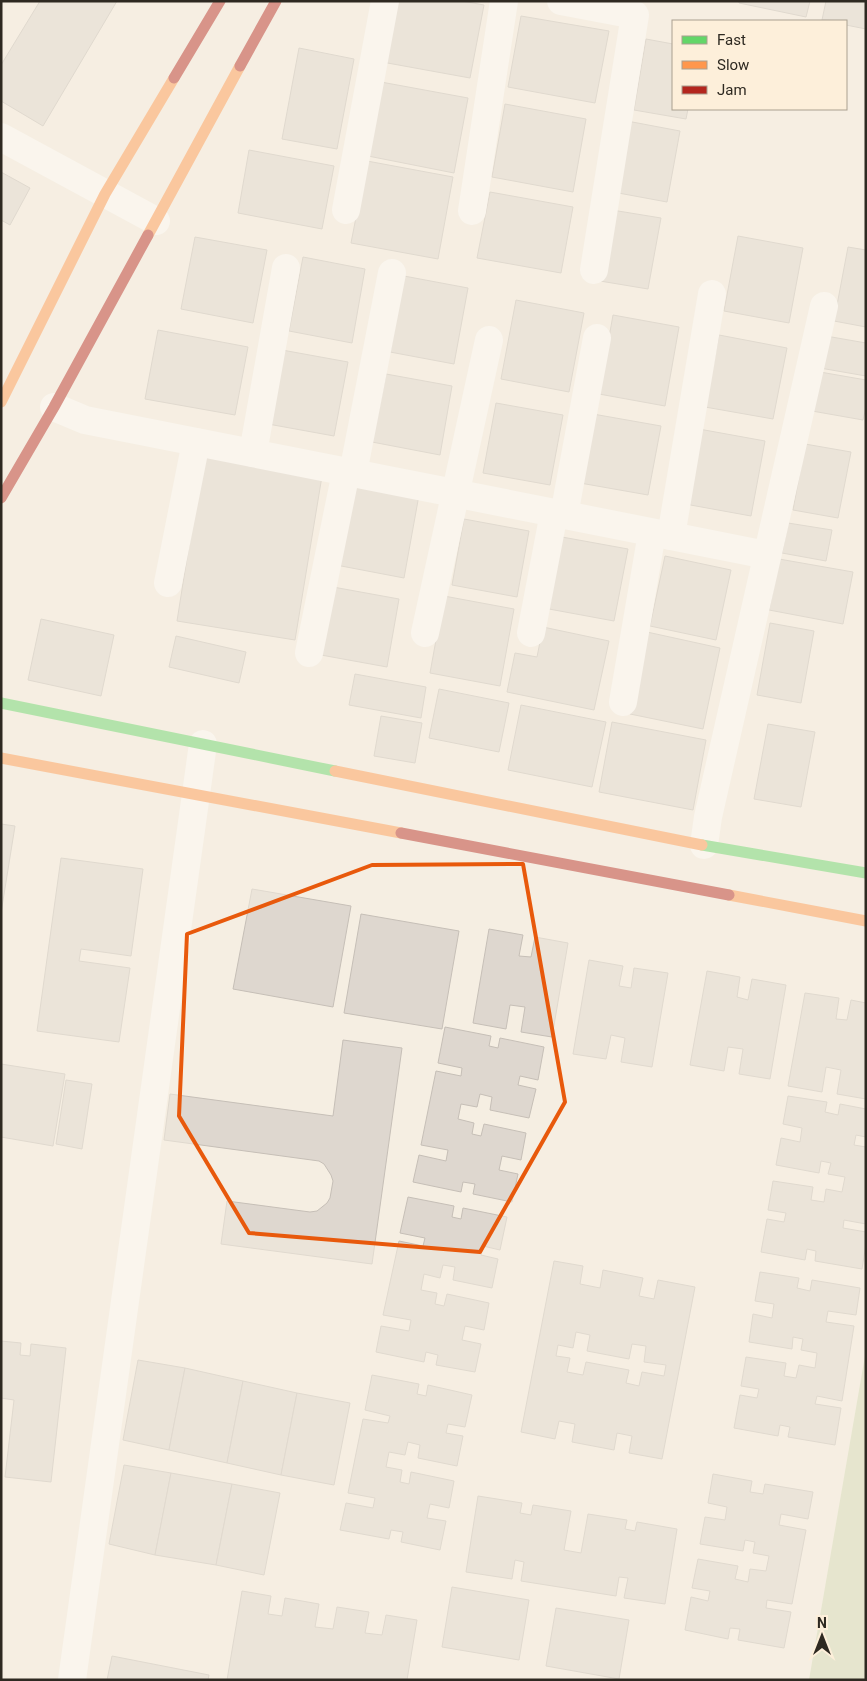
<svg xmlns="http://www.w3.org/2000/svg" width="867" height="1681" font-family="Roboto,sans-serif">
  <rect width="100%" height="100%" fill="#f5eee2"/>
  <!-- green -->
  <polygon fill="#d2dab5" points="866,1350 866,1680 809,1680"/>
  <!-- building -->
  <g fill="#ded7cf" stroke="#c6bfb7" fill-rule="evenodd">
    <polygon points="40,1 117,1 43,126 1,101 1,65"/>
    <polygon points="394,1 462,1 484,5 470,78 382,62"/>
    <polygon points="739,1 810,1 806,17 739,3"/>
    <polygon points="826,1 866,1 866,29 846,25 846,21 822,20"/>
    <polygon points="521,16 609,31 595,103 508,87"/>
    <polygon points="646,39 673,44 673,109 688,109 686,119 634,110"/>
    <polygon points="299,48 354,59 337,149 282,139"/>
    <polygon points="381,82 468,98 454,173 368,156"/>
    <polygon points="505,104 586,119 573,192 492,177"/>
    <polygon points="627,121 680,131 667,202 613,192"/>
    <polygon points="249,150 334,166 322,229 238,213"/>
    <polygon points="367,161 453,177 438,259 351,243"/>
    <polygon points="1,172 30,188 10,225 1,220"/>
    <polygon points="490,192 573,207 561,273 477,258"/>
    <polygon points="612,210 661,218 648,289 600,281"/>
    <polygon points="738,236 803,248 789,323 724,311"/>
    <polygon points="195,237 267,250 253,323 181,309"/>
    <polygon points="848,247 866,250 866,327 834,321"/>
    <polygon points="303,257 365,269 352,343 289,331"/>
    <polygon points="404,276 468,288 454,364 390,352"/>
    <polygon points="516,300 584,313 569,392 501,379"/>
    <polygon points="613,315 679,327 665,406 599,394"/>
    <polygon points="158,330 248,347 235,415 145,399"/>
    <polygon points="719,335 787,348 773,419 705,407"/>
    <polygon points="826,336 866,343 866,376 820,368"/>
    <polygon points="282,350 348,362 334,436 268,424"/>
    <polygon points="820,372 866,380 866,407 863,420 812,411"/>
    <polygon points="386,374 452,386 440,455 372,442"/>
    <polygon points="496,403 563,415 550,485 483,473"/>
    <polygon points="593,414 661,426 648,495 580,483"/>
    <polygon points="699,429 765,441 751,516 685,504"/>
    <polygon points="805,444 851,452 838,518 793,510"/>
    <polygon points="204,451 323,470 295,640 177,621"/>
    <polygon points="351,483 419,495 404,578 336,565"/>
    <polygon points="464,519 529,531 517,597 452,585"/>
    <polygon points="788,523 832,530 826,561 782,553"/>
    <polygon points="562,537 628,549 614,621 549,609"/>
    <polygon points="665,556 731,570 716,640 650,626"/>
    <polygon points="779,559 853,572 843,624 769,610"/>
    <polygon points="333,587 399,599 387,667 321,655"/>
    <polygon points="444,596 514,609 500,686 430,673"/>
    <polygon points="41,619 114,635 101,696 28,680"/>
    <polygon points="770,623 814,631 801,703 757,695"/>
    <polygon points="543,627 609,641 594,710 507,692 515,653 537,657"/>
    <polygon points="647,632 720,648 703,729 630,714"/>
    <polygon points="176,636 246,652 239,683 169,667"/>
    <polygon points="355,674 426,687 421,718 349,705"/>
    <polygon points="439,689 509,703 499,752 429,738"/>
    <polygon points="521,705 606,722 592,787 508,770"/>
    <polygon points="381,716 422,723 415,763 374,756"/>
    <polygon points="612,722 706,740 693,810 599,792"/>
    <polygon points="768,724 815,732 801,807 754,799"/>
    <polygon points="1,824 15,826 1,913"/>
    <polygon points="61,858 143,869 131,956 81,949 79,961 130,968 119,1042 37,1031"/>
    <polygon points="252,889 351,906 333,1007 233,989"/>
    <polygon points="361,914 459,931 442,1029 344,1013"/>
    <polygon points="489,929 523,935 519,956 531,957 535,937 568,943 552,1037 521,1032 525,1007 510,1005 506,1029 473,1023"/>
    <polygon points="589,960 623,966 619,986 631,988 634,968 668,973 652,1067 621,1062 625,1038 611,1035 606,1059 573,1054"/>
    <polygon points="707,971 740,977 737,997 748,1000 752,979 786,985 770,1079 739,1074 743,1049 728,1047 724,1071 690,1065"/>
    <polygon points="805,993 839,998 836,1019 847,1020 851,1000 866,1003 866,1099 837,1094 841,1070 826,1067 822,1092 788,1086"/>
    <polygon points="445,1027 491,1036 489,1046 498,1048 500,1038 544,1047 538,1080 520,1076 518,1085 536,1089 529,1118 490,1110 492,1097 480,1094 477,1107 461,1104 458,1119 474,1123 472,1134 481,1136 484,1124 526,1133 521,1160 502,1156 499,1170 518,1174 512,1202 473,1194 475,1184 463,1182 461,1192 413,1182 419,1155 446,1161 448,1150 421,1145 436,1071 461,1076 462,1068 438,1063"/>
    <polygon points="343,1040 402,1048 372,1264 221,1244 227,1201 310,1212 317,1211 327,1203 330,1198 333,1181 331,1175 324,1164 319,1161 164,1140 170,1094 333,1116"/>
    <polygon points="1,1064 65,1074 53,1146 1,1137"/>
    <polygon points="66,1080 92,1084 82,1149 56,1144"/>
    <polygon points="788,1096 827,1102 825,1112 838,1115 840,1104 866,1109 866,1137 856,1135 854,1145 866,1147 866,1224 844,1220 843,1228 866,1232 866,1244 862,1269 815,1261 816,1251 807,1249 805,1260 761,1252 767,1219 784,1222 786,1213 768,1210 773,1181 813,1187 811,1200 824,1202 826,1189 842,1192 845,1177 828,1174 831,1163 821,1161 819,1173 776,1165 781,1138 800,1142 802,1128 783,1124"/>
    <polygon points="408,1197 454,1206 452,1217 461,1219 463,1208 507,1217 500,1250 483,1246 481,1255 498,1259 492,1288 453,1280 455,1267 443,1265 440,1278 424,1274 421,1290 437,1293 435,1304 444,1306 447,1294 489,1303 484,1330 465,1326 462,1340 481,1344 475,1372 436,1365 438,1355 426,1352 424,1362 376,1352 381,1326 409,1331 411,1320 383,1315 399,1241 423,1246 425,1238 400,1233"/>
    <path d="M554 1261 583 1266 580 1284 600 1288 603 1270 643 1278 639 1296 654 1299 658 1280 695 1287 662 1459 629 1453 632 1436 617 1433 614 1450 572 1442 575 1424 559 1421 555 1439 521 1432ZM576 1332 590 1335 587 1351 629 1359 632 1344 646 1346 644 1362 666 1365 664 1376 642 1372 639 1386 626 1383 629 1370 586 1362 583 1375 567 1372 570 1358 556 1356 558 1345 573 1348Z"/>
    <polygon points="760,1272 799,1278 797,1288 810,1291 812,1280 860,1288 856,1315 828,1311 826,1322 854,1326 842,1401 817,1396 815,1404 841,1408 835,1445 788,1437 790,1427 780,1425 778,1436 734,1428 740,1395 757,1398 759,1389 741,1386 746,1357 786,1363 784,1376 796,1378 799,1365 815,1368 817,1353 801,1350 803,1339 793,1337 792,1349 749,1342 753,1314 772,1318 774,1304 755,1301"/>
    <polygon points="1,1341 21,1343 20,1355 30,1356 31,1344 66,1348 51,1482 5,1477 14,1400 1,1398"/>
    <polygon points="138,1360 185,1368 169,1450 123,1440"/>
    <polygon points="185,1368 243,1381 227,1463 169,1450"/>
    <polygon points="372,1375 419,1384 417,1394 426,1396 428,1385 472,1395 465,1427 448,1424 446,1433 463,1436 457,1466 418,1458 420,1445 408,1442 405,1455 389,1452 386,1467 402,1470 400,1482 409,1484 411,1472 454,1481 449,1508 430,1504 427,1518 446,1521 440,1550 401,1542 403,1532 391,1530 389,1539 340,1530 346,1503 373,1508 375,1498 348,1493 363,1419 388,1423 390,1416 365,1410"/>
    <polygon points="243,1381 297,1393 281,1475 227,1463"/>
    <polygon points="297,1393 350,1403 334,1485 281,1475"/>
    <polygon points="124,1465 171,1473 155,1555 109,1544"/>
    <polygon points="171,1473 232,1484 216,1565 155,1555"/>
    <polygon points="713,1474 752,1481 750,1492 763,1494 765,1484 813,1492 808,1519 781,1514 779,1525 806,1530 792,1604 767,1600 766,1608 791,1612 784,1648 738,1640 740,1629 730,1628 728,1639 685,1630 691,1597 708,1601 710,1591 692,1588 698,1559 738,1566 735,1579 748,1582 750,1569 766,1571 769,1556 753,1553 755,1542 745,1540 743,1551 700,1544 705,1517 725,1520 727,1507 708,1503"/>
    <polygon points="232,1484 280,1493 264,1575 216,1565"/>
    <polygon points="478,1496 522,1503 520,1513 531,1515 533,1505 571,1511 564,1550 581,1553 588,1514 627,1520 625,1529 635,1531 637,1522 677,1529 665,1604 624,1598 628,1578 619,1577 616,1596 521,1581 524,1562 515,1560 512,1579 466,1572"/>
    <polygon points="452,1587 529,1600 519,1660 442,1647"/>
    <polygon points="242,1591 271,1596 268,1614 282,1616 285,1598 319,1604 315,1627 333,1629 337,1607 369,1612 365,1633 382,1635 386,1615 417,1620 407,1680 227,1680"/>
    <polygon points="556,1608 629,1620 619,1679 546,1666"/>
    <polygon points="112,1656 209,1675 208,1680 107,1680"/>
  </g>
  <g fill="none" stroke-linecap="round" stroke-linejoin="round">
    <!-- street -->
    <g stroke="#fefcfb" stroke-width="28">
      <polyline points="561,1 635,15 594,270"/>
      <polyline points="1,137 156,221"/>
      <polyline points="346,210 385,1"/>
      <polyline points="472,211 504,1"/>
      <polyline points="54,407 85,420 767,555"/>
      <polyline points="253,453 286,268"/>
      <polyline points="353,473 392,273"/>
      <polyline points="564,515 597,338"/>
      <polyline points="671,536 712,294"/>
      <polyline points="168,583 196,442"/>
      <polyline points="425,633 489,340"/>
      <polyline points="531,633 554,513"/>
      <polyline points="309,653 346,472"/>
      <polyline points="623,702 652,533"/>
      <polyline points="704,845 708,817 824,306"/>
      <polyline points="72,1680 203,744"/>
    </g>
    <!-- fast -->
    <g stroke="#63d668" stroke-width="11">
      <polyline points="1,703 335,771"/>
      <polyline points="702,845 866,873"/>
    </g>
    <!-- slow -->
    <g stroke="#ff974d" stroke-width="11">
      <polyline points="148,235 240,66"/>
      <polyline points="1,402 105,194 174,78"/>
      <polyline points="1,758 401,833"/>
      <polyline points="335,771 702,845"/>
      <polyline points="729,895 866,921"/>
    </g>
    <!-- jam -->
    <g stroke="#b3261e" stroke-width="11">
      <polyline points="240,66 276,1"/>
      <polyline points="174,78 220,1"/>
      <polyline points="1,498 54,407 148,235"/>
      <polyline points="401,833 729,895"/>
    </g>
  </g>
  <!-- marked area -->
  <path d="M0 0H867V1681H0ZM523 864 565 1102 480 1252 249 1233 179 1116 187 934 372 865Z" fill="#f5eee2" fill-opacity=".55" fill-rule="evenodd"/>
  <path fill="none" stroke="#e8590c" stroke-width="4" stroke-linejoin="round" d="M523 864 565 1102 480 1252 249 1233 179 1116 187 934 372 865Z"/>
  <!-- border -->
  <rect width="867" height="1681" fill="none" stroke="#2e2921" stroke-width="5"/>
  <!-- legend -->
  <rect x="672" y="20" width="175" height="90" fill="#fdefda" stroke="#aaa090"/>
  <rect x="682" y="36" width="25" height="8" fill="#63d668" stroke="#aaa090"/>
  <text x="717" y="45" font-size="15" fill="#2e2921">Fast</text>
  <rect x="682" y="61" width="25" height="8" fill="#ff974d" stroke="#aaa090"/>
  <text x="717" y="70" font-size="15" fill="#2e2921">Slow</text>
  <rect x="682" y="86" width="25" height="8" fill="#b3261e" stroke="#aaa090"/>
  <text x="717" y="95" font-size="15" fill="#2e2921">Jam</text>
  <!-- north arrow -->
  <g transform="translate(822 1636)" stroke="#fdefda" stroke-width="4" paint-order="stroke">
  <path d="M0-4L9 19L0 12L-9 19Z" fill="#2e2921"/>
  <text y="-8" font-size="14" font-weight="bold" text-anchor="middle" fill="#2e2921">N</text>
  </g>
</svg>
